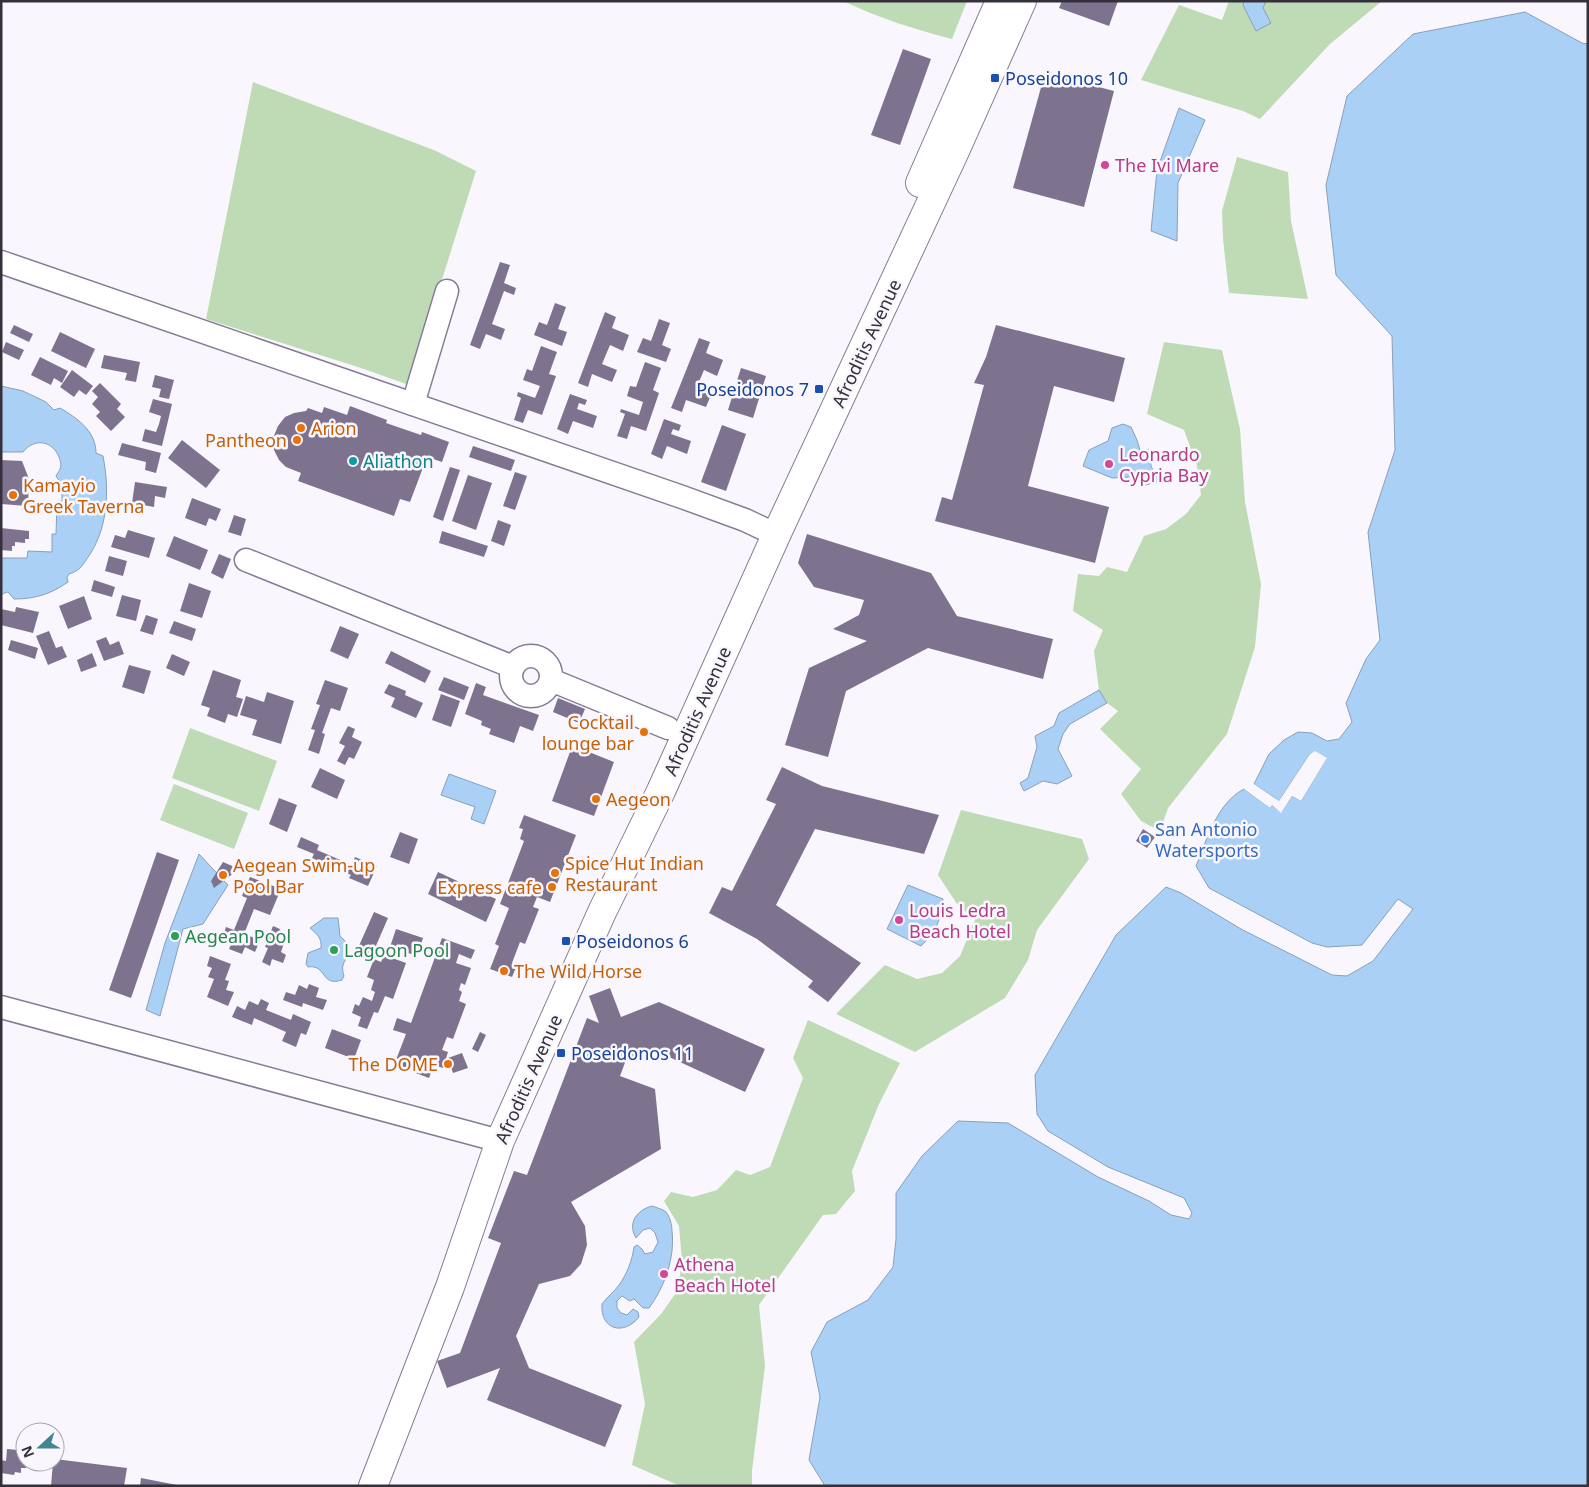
<svg xmlns="http://www.w3.org/2000/svg" width="1589" height="1487" font-family="'Noto Sans',sans-serif">
  <rect width="100%" height="100%" fill="#f9f7fd"/>
  <!-- green -->
  <g fill="#bfdbb5">
    <path d="M843 1H967L952 39C914 29 878 18 843 1Z"/>
    <polygon points="1229,1 1382,1 1330,44 1260,119 1243,111 1141,80 1179,5 1222,20"/>
    <polygon points="253,82 434,150 476,171 409,385 358,367 206,319"/>
    <polygon points="1237,157 1288,172 1291,221 1308,299 1229,293 1223,239 1222,211"/>
    <polygon points="1164,342 1222,350 1240,429 1245,502 1261,584 1255,647 1227,734 1168,808 1160,831 1141,821 1121,794 1141,769 1100,729 1118,711 1107,703 1099,690 1094,651 1103,630 1073,611 1078,574 1099,576 1107,567 1127,572 1144,536 1166,529 1186,514 1201,495 1197,466 1184,430 1147,414"/>
    <polygon points="190,728 277,761 259,811 172,778"/>
    <polygon points="174,784 248,813 234,849 160,820"/>
    <polygon points="961,810 1082,839 1089,859 1037,930 1028,960 1005,998 915,1052 836,1014 885,965 917,979 942,973 960,956 975,920 957,904 938,875"/>
    <polygon points="808,1020 900,1063 879,1104 852,1171 855,1191 836,1214 823,1215 759,1305 765,1366 752,1471 752,1486 680,1486 632,1465 645,1404 634,1342 661,1314 678,1290 682,1261 679,1226 664,1201 671,1192 693,1197 717,1190 736,1170 750,1175 770,1167 803,1078 793,1058"/>
  </g>
  <!-- water -->
  <g fill="#aad0f5" stroke="#87a0bd">
    <polygon points="1244,1 1266,1 1263,8 1271,23 1256,31 1243,5"/>
    <path d="M1525 12 1582 43 1588 44V1486H825L809 1460 820 1397 811 1352 827 1322 868 1300 893 1267 896 1239V1193L922 1156 958 1121 1008 1123 1098 1177 1149 1201 1171 1215 1189 1219 1192 1213 1184 1198 1108 1167 1048 1131 1037 1114 1035 1075 1116 935 1166 887 1181 893 1241 929 1332 975 1347 976 1373 961 1413 909 1398 899 1362 945 1327 947 1312 943 1209 888 1196 866C1207 839 1217 803 1244 789L1270 808 1272 805 1281 812 1292 796 1301 801 1326 759 1315 752 1310 754 1279 801 1254 784 1269 754 1284 740 1298 732 1312 733 1327 741 1339 739 1352 722 1346 703 1366 659 1380 640 1368 532 1395 450 1392 336 1336 275 1326 185 1347 96 1413 34Z"/>
    <polygon points="1179,108 1205,120 1178,183 1177,241 1151,231 1157,170"/>
    <path d="M1 386 23 391 46 402 54 410 60 408C77 418 96 431 96 453L103 456C110 491 108 531 86 560 81 568 78 571 69 574L67 577 68 582C51 594 35 599 14 599L8 592 4 593 1 596V558H27L28 551 52 552V534H56L57 502 62 501V485L56 476C57 473 60 471 60 469 62 465 60 460 59 457 52 440 34 438 23 452H1Z"/>
    <polygon points="1123,424 1131,427 1137,440 1140,450 1151,450 1151,466 1159,481 1146,485 1132,477 1112,478 1083,466 1089,450 1108,441 1112,428"/>
    <polygon points="1099,690 1107,703 1070,724 1063,734 1058,749 1072,776 1057,784 1043,781 1024,791 1020,783 1028,778 1037,747 1035,736 1054,726 1059,713"/>
    <polygon points="449,774 496,791 484,824 471,819 475,807 441,795"/>
    <polygon points="199,854 228,885 203,924 183,929 160,1016 146,1010 165,943"/>
    <path d="M908 885 943 899C942 919 935 933 921 946L887 929Z"/>
    <path d="M324 918H338L340 936 349 945V955C343 962 341 967 344 976L342 980C320 987 327 964 308 967L306 964 308 953 321 948C322 938 317 934 310 928Z"/>
    <path d="M652 1206C657 1208 663 1209 666 1212 670 1217 672 1225 672 1231 675 1258 665 1286 649 1308H643L634 1299 630 1301 622 1296 617 1301V1308L621 1313 627 1315 633 1309 638 1312 639 1317C624 1336 600 1330 602 1304 607 1297 614 1292 619 1285 627 1274 632 1261 634 1247L637 1245 642 1249 645 1254 653 1252 658 1242 655 1233 650 1228 643 1230 636 1238C627 1223 637 1210 652 1206Z"/>
  </g>
  <!-- pier -->
  <polygon fill="#f9f7fd" points="1315,751 1327,758 1301,801 1292,796 1281,813 1272,805 1270,808 1244,789 1246,788 1269,805 1273,803 1281,809 1291,794 1300,798 1323,759 1315,754 1311,756 1280,804 1252,785 1254,784 1279,801 1310,754"/>
  <!-- building -->
  <g fill="#7e738e">
    <polygon points="1062,1 1118,1 1109,26 1059,8"/>
    <polygon points="903,49 931,59 900,145 871,135"/>
    <polygon points="1045,73 1114,91 1084,207 1013,188"/>
    <polygon points="500,262 510,265 504,283 516,288 514,295 504,291 492,324 505,329 501,340 486,334 480,349 470,345"/>
    <polygon points="555,303 566,307 558,329 567,332 562,346 534,335 539,322 547,325"/>
    <polygon points="605,312 616,317 612,328 629,335 623,351 610,345 602,364 617,370 612,382 592,374 588,387 578,383"/>
    <polygon points="659,319 670,323 662,345 671,349 666,362 637,352 643,338 651,341"/>
    <polygon points="14,325 33,334 29,342 10,333"/>
    <polygon points="996,325 1125,358 1114,402 1054,386 1028,486 1109,507 1095,563 935,521 942,497 952,500 984,385 974,383 986,357"/>
    <polygon points="60,332 95,349 86,368 51,351"/>
    <polygon points="699,338 710,342 706,353 723,360 717,376 704,370 696,389 711,395 706,407 686,400 682,412 671,408"/>
    <polygon points="6,342 24,350 19,360 2,352"/>
    <polygon points="541,346 557,352 549,374 556,376 542,415 528,410 523,423 514,420 521,398 517,396 518,392 535,398 540,386 523,380 527,369 532,371"/>
    <polygon points="104,355 140,362 136,382 125,380 127,373 101,368"/>
    <polygon points="40,357 68,371 62,383 54,378 51,385 31,375"/>
    <polygon points="645,362 661,368 653,390 659,393 646,431 631,426 627,439 617,436 625,414 620,412 621,409 639,415 643,402 627,396 630,386 636,387"/>
    <polygon points="741,368 766,376 753,418 728,410"/>
    <polygon points="72,370 93,386 86,395 79,390 74,397 60,387"/>
    <polygon points="155,375 174,380 169,399 159,397 161,389 152,387"/>
    <polygon points="100,383 121,404 117,409 125,417 111,431 96,416 100,412 92,404 98,397 92,391"/>
    <polygon points="570,394 587,400 585,405 579,403 577,409 597,416 593,428 573,421 568,434 557,429"/>
    <polygon points="153,399 172,404 162,446 142,441 145,429 156,432 159,424 161,416 149,412"/>
    <polygon points="350,406 387,420 386,423 421,435 422,432 449,442 442,462 427,457 410,502 400,499 394,516 298,481 301,473 286,467 279,460 274,450 273,438 278,426 285,417 294,413 306,411 308,408 322,413 324,407 347,415"/>
    <polygon points="664,419 681,425 679,431 673,429 671,434 691,441 687,454 667,446 662,459 651,454"/>
    <polygon points="722,425 746,434 726,491 701,482"/>
    <polygon points="182,440 220,470 206,488 168,458"/>
    <polygon points="122,443 161,453 156,473 145,470 146,462 118,455"/>
    <polygon points="473,446 515,460 511,471 469,457"/>
    <polygon points="1,460 22,461 29,479 28,506 1,504"/>
    <polygon points="450,467 460,470 443,521 433,517"/>
    <polygon points="515,472 527,476 515,510 503,506"/>
    <polygon points="468,475 492,483 476,530 452,521"/>
    <polygon points="135,482 167,487 165,498 155,496 154,507 132,503"/>
    <polygon points="192,498 221,509 216,521 209,518 206,526 185,518"/>
    <polygon points="234,515 246,519 241,536 228,532"/>
    <polygon points="498,520 511,525 504,546 491,541"/>
    <polygon points="1,528 29,531 29,539 25,539 25,543 15,542 15,546 12,546 12,551 1,550"/>
    <polygon points="128,530 155,538 149,558 111,547 115,535 125,538"/>
    <polygon points="442,531 488,546 484,557 439,543"/>
    <polygon points="807,534 931,573 957,616 1053,639 1043,679 928,648 846,691 828,757 785,745 809,668 867,641 833,629 859,615 864,600 814,587 798,563"/>
    <polygon points="174,536 208,550 200,570 166,556"/>
    <polygon points="219,554 231,559 223,579 211,573"/>
    <polygon points="109,556 127,561 123,576 105,571"/>
    <polygon points="94,580 115,587 112,597 91,591"/>
    <polygon points="189,583 211,591 202,618 180,611"/>
    <polygon points="122,595 141,600 136,621 116,616"/>
    <polygon points="84,596 92,619 68,629 59,606"/>
    <polygon points="16,607 39,612 33,633 1,625 1,609 15,612"/>
    <polygon points="146,615 158,619 153,635 140,631"/>
    <polygon points="174,621 196,629 192,641 169,633"/>
    <polygon points="340,626 359,634 348,659 330,651"/>
    <polygon points="49,631 56,648 62,646 67,657 48,665 36,636"/>
    <polygon points="106,637 110,645 119,641 124,654 104,661 96,641"/>
    <polygon points="11,640 38,648 35,659 8,650"/>
    <polygon points="391,651 431,671 425,683 385,663"/>
    <polygon points="92,653 97,666 81,672 77,660"/>
    <polygon points="172,654 190,662 184,676 166,668"/>
    <polygon points="129,665 151,671 144,694 122,687"/>
    <polygon points="213,670 241,680 236,697 243,699 237,717 228,714 225,723 207,716 210,708 201,705"/>
    <polygon points="444,677 469,687 464,700 438,690"/>
    <polygon points="325,680 348,688 340,711 331,708 322,733 325,734 319,754 308,750 315,730 311,729 320,705 316,704"/>
    <polygon points="476,683 486,687 483,695 539,715 533,731 520,726 514,743 489,734 491,729 481,725 482,721 465,714"/>
    <polygon points="389,684 406,691 405,695 423,703 416,718 391,707 395,698 384,693"/>
    <polygon points="267,692 294,701 281,744 252,735 257,720 240,715 246,696 264,702"/>
    <polygon points="441,694 460,701 451,727 432,720"/>
    <polygon points="558,698 585,709 579,723 553,712"/>
    <polygon points="348,726 355,729 352,737 362,742 354,759 349,757 345,765 337,761 345,746 339,743"/>
    <polygon points="574,741 591,747 589,752 614,762 594,816 552,801"/>
    <polygon points="782,767 822,786 939,815 924,854 815,829 776,905 861,963 828,1002 808,987 813,981 757,939 709,913 722,887 732,891 776,804 766,800"/>
    <polygon points="320,768 345,780 337,799 311,787"/>
    <polygon points="279,798 297,805 287,832 269,824"/>
    <polygon points="524,815 576,835 550,902 537,897 533,907 539,909 525,944 520,942 512,963 517,965 512,977 490,969 499,946 495,944 509,908 500,904 524,841 520,839 523,829 519,828"/>
    <polygon points="1143,829 1155,837 1147,848 1136,841"/>
    <polygon points="400,832 418,839 409,864 390,857"/>
    <polygon points="301,837 319,845 317,850 352,865 355,857 377,866 368,886 349,878 351,875 312,858 314,854 297,847"/>
    <polygon points="157,852 179,860 131,998 109,990"/>
    <polygon points="223,862 239,869 214,888 211,881"/>
    <polygon points="438,872 496,899 486,922 428,894"/>
    <polygon points="250,877 281,889 270,915 254,909 244,934 260,940 255,952 245,947 242,954 229,949 233,940 223,936 226,927 234,930 247,898 242,896"/>
    <polygon points="374,912 388,918 372,955 358,948"/>
    <polygon points="273,926 280,929 276,940 284,943 281,952 286,955 283,963 272,959 270,966 262,962 268,948 265,947"/>
    <polygon points="396,929 423,938 417,956 390,947"/>
    <polygon points="442,938 475,950 471,959 459,954 456,963 471,968 465,985 461,983 459,990 462,992 459,1001 466,1004 453,1039 447,1037 442,1050 448,1052 443,1068 434,1065 429,1078 394,1065 406,1034 393,1030 397,1018 411,1023"/>
    <polygon points="384,955 406,963 393,999 385,996 378,1013 374,1012 367,1029 358,1026 361,1017 352,1013 355,1004 359,1006 363,997 372,1001 375,992 371,990 374,980 367,977 374,959 381,962"/>
    <polygon points="210,956 231,964 225,980 229,981 226,990 234,992 228,1006 207,997 214,979 208,977 212,968 207,966"/>
    <polygon points="309,984 319,988 316,997 327,1000 323,1010 303,1003 302,1007 283,1000 286,992 295,995 299,985 307,989"/>
    <polygon points="610,988 621,1017 659,1002 765,1049 745,1092 656,1051 626,1060 620,1076 655,1089 661,1149 571,1202 585,1226 587,1245 581,1264 570,1276 539,1284 516,1336 529,1368 622,1405 605,1447 487,1400 500,1368 447,1388 437,1361 460,1353 501,1243 488,1238 514,1171 527,1175 587,1018 599,1023 589,996"/>
    <polygon points="261,999 269,1003 266,1010 291,1020 293,1014 311,1022 306,1035 301,1033 296,1047 282,1041 286,1032 254,1018 252,1025 232,1017 237,1006 245,1010 249,1001 258,1005"/>
    <polygon points="332,1029 361,1040 354,1059 325,1048"/>
    <polygon points="480,1032 486,1035 478,1052 472,1049"/>
    <polygon points="462,1053 468,1068 453,1073 448,1058"/>
    <polygon points="7,1449 18,1450 18,1455 25,1456 26,1468 21,1468 21,1473 15,1472 14,1475 1,1473 1,1460 6,1461"/>
    <polygon points="55,1459 127,1468 124,1486 51,1486 53,1462 55,1462"/>
    <polygon points="141,1478 177,1485 177,1486 140,1486"/>
  </g>
  <g fill="none" stroke-linecap="round" stroke-linejoin="round">
    <!-- minor casing -->
    <g stroke="#867b96" stroke-width="25">
      <g id="minor">
        <polyline points="1,262 682,497 745,520 762,528"/>
        <polyline points="413,404 447,291"/>
        <polyline points="246,560 513,667"/>
        <circle cx="531" cy="676" r="20"/>
        <polyline points="551,680 668,728"/>
        <polyline points="1,1007 500,1141"/>
      </g>
    </g>
    <!-- major casing -->
    <g stroke="#867b96" stroke-width="30">
      <g id="major">
        <polyline points="920,183 1000,1"/>
        <polyline points="373,1486 450,1287 500,1141 602,912 661,791 778,531 955,151 1022,1"/>
      </g>
    </g>
    <!-- minor -->
    <use href="#minor" stroke="#fff" stroke-width="22"/>
    <!-- major -->
    <use href="#major" stroke="#fff" stroke-width="28"/>
  </g>
  <!-- markers -->
  <g fill="#1a4fb4" stroke="#f9f7fd" stroke-width="2">
    <rect x="990" y="73" width="10" height="10" rx="2.5"/>
    <rect x="814" y="384" width="10" height="10" rx="2.5"/>
    <rect x="561" y="936" width="10" height="10" rx="2.5"/>
    <rect x="556" y="1048" width="10" height="10" rx="2.5"/>
  </g>
  <g fill="#d1479c" stroke="#f9f7fd" stroke-width="2">
    <circle cx="1105" cy="165" r="5"/>
    <circle cx="1109" cy="464" r="5"/>
    <circle cx="899" cy="920" r="5"/>
    <circle cx="664" cy="1274" r="5"/>
  </g>
  <g fill="#e8710a" stroke="#f9f7fd" stroke-width="2">
    <circle cx="301" cy="428" r="5"/>
    <circle cx="297" cy="440" r="5"/>
    <circle cx="13" cy="495" r="5"/>
    <circle cx="644" cy="732" r="5"/>
    <circle cx="596" cy="799" r="5"/>
    <circle cx="555" cy="873" r="5"/>
    <circle cx="223" cy="875" r="5"/>
    <circle cx="552" cy="887" r="5"/>
    <circle cx="504" cy="971" r="5"/>
    <circle cx="448" cy="1064" r="5"/>
  </g>
  <circle fill="#0f9aa8" stroke="#f9f7fd" stroke-width="2" cx="353" cy="461" r="5"/>
  <circle fill="#3f7fe0" stroke="#f9f7fd" stroke-width="2" cx="1145" cy="839" r="5"/>
  <g fill="#2e9e5b" stroke="#f9f7fd" stroke-width="2">
    <circle cx="175" cy="936" r="5"/>
    <circle cx="334" cy="950" r="5"/>
  </g>
  <g text-anchor="middle" dominant-baseline="central" stroke-width="5" stroke-linejoin="round" paint-order="stroke">
    <!-- transit labels -->
    <g font-size="18" fill="#164399" stroke="#f9f7fd" text-anchor="start">
      <text x="1005" y="78">Poseidonos 10</text>
      <text x="809" y="389" text-anchor="end">Poseidonos 7</text>
      <text x="576" y="941">Poseidonos 6</text>
      <text x="571" y="1053">Poseidonos 11</text>
    </g>
    <!-- hotel labels -->
    <g font-size="18" fill="#b23c85" stroke="#f9f7fd" text-anchor="start">
      <text x="1115" y="165">The Ivi Mare</text>
      <text x="1119" y="454">Leonardo<tspan x="1119" dy="21">Cypria Bay</tspan></text>
      <text x="909" y="910">Louis Ledra<tspan x="909" dy="21">Beach Hotel</tspan></text>
      <text x="674" y="1264">Athena<tspan x="674" dy="21">Beach Hotel</tspan></text>
    </g>
    <!-- street labels -->
    <g font-size="18" fill="#35303b" stroke="#f9f7fd">
      <text transform="translate(866 343) rotate(-65)">Afroditis Avenue</text>
      <text transform="translate(697 711) rotate(-66)">Afroditis Avenue</text>
      <text transform="translate(528 1079) rotate(-66)">Afroditis Avenue</text>
    </g>
    <!-- food labels -->
    <g font-size="18" fill="#c56008" stroke="#f9f7fd" text-anchor="start">
      <text x="311" y="428">Arion</text>
      <text x="287" y="440" text-anchor="end">Pantheon</text>
      <text x="23" y="485">Kamayio<tspan x="23" dy="21">Greek Taverna</tspan></text>
      <text x="634" y="722" text-anchor="end">Cocktail<tspan x="634" dy="21">lounge bar</tspan></text>
      <text x="606" y="799">Aegeon</text>
      <text x="565" y="863">Spice Hut Indian<tspan x="565" dy="21">Restaurant</tspan></text>
      <text x="233" y="865">Aegean Swim-up<tspan x="233" dy="21">Pool Bar</tspan></text>
      <text x="542" y="887" text-anchor="end">Express cafe</text>
      <text x="514" y="971">The Wild Horse</text>
      <text x="438" y="1064" text-anchor="end">The DOME</text>
    </g>
    <!-- culture labels -->
    <g font-size="18" fill="#0d838f" stroke="#f9f7fd" text-anchor="start">
      <text x="363" y="461">Aliathon</text>
    </g>
    <!-- shop labels -->
    <g font-size="18" fill="#366cbe" stroke="#f9f7fd" text-anchor="start">
      <text x="1155" y="829">San Antonio<tspan x="1155" dy="21">Watersports</tspan></text>
    </g>
    <!-- leisure labels -->
    <g font-size="18" fill="#27864d" stroke="#f9f7fd" text-anchor="start">
      <text x="185" y="936">Aegean Pool</text>
      <text x="344" y="950">Lagoon Pool</text>
    </g>
  </g>
  <!-- border -->
  <rect width="1589" height="1487" fill="none" stroke="#35303b" stroke-width="5"/>
  <!-- north arrow -->
  <g transform="translate(40 1447) rotate(249)"><circle r="24" fill="#f9f7fd" stroke="#aba7af"/>
  <path d="M0-4L9 19L0 12L-9 19Z" fill="#408593"/>
  <text y="-8" font-size="14" font-weight="bold" text-anchor="middle" fill="#35303b">N</text>
  </g>
</svg>
